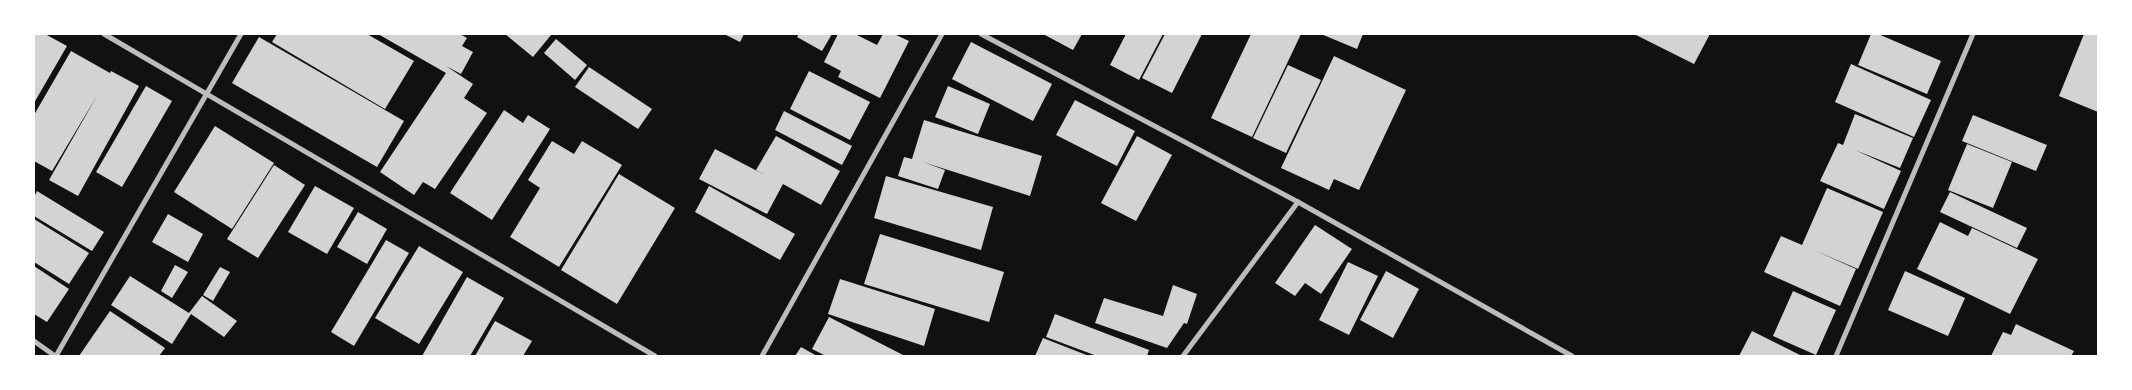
<svg xmlns="http://www.w3.org/2000/svg" width="2132" height="390" font-family="Signika,sans-serif">
  <rect width="100%" height="100%" fill="#111"/>
  <!-- building -->
  <g fill="#d3d3d3">
    <polygon points="34,34 45,34 67,46 34,103"/>
    <polygon points="277,34 367,34 414,61 385,109 272,42"/>
    <polygon points="378,34 460,34 467,38 462,46 473,52 461,74 446,66 473,84 464,98 487,113 435,189 423,182 414,195 380,172 446,73"/>
    <polygon points="505,34 549,34 551,35 533,57"/>
    <polygon points="724,34 744,34 740,42"/>
    <polygon points="799,34 832,34 822,51 797,37"/>
    <polygon points="838,34 855,34 877,45 883,34 894,34 909,41 880,98 838,77 841,71 824,62"/>
    <polygon points="1043,34 1082,34 1073,50"/>
    <polygon points="1126,34 1163,34 1139,80 1110,65"/>
    <polygon points="1165,34 1202,34 1172,93 1142,78"/>
    <polygon points="1251,34 1301,34 1252,137 1211,118"/>
    <polygon points="1321,34 1363,34 1357,49"/>
    <polygon points="1634,34 1710,34 1694,64"/>
    <polygon points="1871,34 1878,34 1941,61 1927,94 1858,65"/>
    <polygon points="2084,34 2098,34 2098,112 2059,96"/>
    <polygon points="259,37 404,121 377,167 232,83"/>
    <polygon points="556,39 587,65 575,80 544,53"/>
    <polygon points="971,42 1052,84 1033,121 952,79"/>
    <polygon points="71,51 110,73 111,71 139,86 78,196 49,180 98,94 52,171 34,161 34,115"/>
    <polygon points="1334,56 1406,90 1359,190 1334,179 1329,190 1281,168"/>
    <polygon points="1851,64 1931,100 1914,137 1835,102"/>
    <polygon points="1288,65 1321,80 1286,153 1253,138"/>
    <polygon points="589,67 652,109 638,129 575,87"/>
    <polygon points="809,71 870,102 850,140 790,109"/>
    <polygon points="146,86 172,101 122,187 96,172"/>
    <polygon points="948,86 990,104 978,134 935,117"/>
    <polygon points="1075,100 1135,131 1117,166 1056,135"/>
    <polygon points="504,110 523,123 528,115 550,129 492,220 450,193"/>
    <polygon points="784,111 852,146 842,165 775,130"/>
    <polygon points="1855,114 1913,138 1900,168 1855,150 1901,171 1884,209 1820,181 1838,143 1843,145"/>
    <polygon points="1973,115 2047,145 2036,171 1962,141"/>
    <polygon points="924,120 1042,156 1030,196 923,162 945,170 938,189 898,176 904,157 912,159"/>
    <polygon points="215,126 274,163 232,229 174,192"/>
    <polygon points="776,136 840,171 821,205 783,184 767,214 699,179 715,149 763,174 756,170"/>
    <polygon points="1137,136 1172,155 1136,221 1101,203"/>
    <polygon points="552,141 574,154 582,141 622,165 559,267 510,237 540,188 528,180"/>
    <polygon points="1967,144 2012,162 1993,208 1948,190"/>
    <polygon points="274,165 305,185 258,258 227,239"/>
    <polygon points="619,174 675,208 617,304 561,270"/>
    <polygon points="886,176 993,207 981,250 874,218"/>
    <polygon points="315,186 354,208 327,254 288,232"/>
    <polygon points="709,186 795,234 780,260 695,212"/>
    <polygon points="1827,188 1883,212 1858,269 1816,251 1856,269 1840,306 1764,272 1781,236 1802,245"/>
    <polygon points="37,191 104,232 92,251 34,216 34,197"/>
    <polygon points="1950,192 2027,228 2017,248 1940,212"/>
    <polygon points="358,212 387,229 367,264 337,247"/>
    <polygon points="168,214 203,234 188,262 152,242"/>
    <polygon points="34,219 89,253 69,284 34,262"/>
    <polygon points="1940,222 1968,236 1972,228 2038,259 2010,314 1917,269"/>
    <polygon points="1315,225 1352,249 1321,294 1305,283 1295,296 1275,283"/>
    <polygon points="880,234 1004,272 989,322 864,284"/>
    <polygon points="386,240 409,253 354,346 331,332"/>
    <polygon points="419,246 463,272 419,344 375,318"/>
    <polygon points="1348,262 1378,276 1349,335 1319,320"/>
    <polygon points="175,265 188,272 172,298 161,291"/>
    <polygon points="34,266 69,289 47,322 34,314"/>
    <polygon points="220,267 230,272 213,301 203,295"/>
    <polygon points="1386,271 1419,289 1393,338 1360,320"/>
    <polygon points="1905,271 1965,298 1948,336 1888,310"/>
    <polygon points="130,276 189,313 202,296 237,321 224,337 191,314 172,344 111,305"/>
    <polygon points="467,277 504,298 470,356 422,356"/>
    <polygon points="840,279 935,309 924,346 828,314"/>
    <polygon points="1173,285 1197,294 1187,324 1184,323 1167,348 1095,323 1104,298 1163,316"/>
    <polygon points="1793,291 1836,310 1816,355 1773,336"/>
    <polygon points="110,311 165,348 159,356 79,356"/>
    <polygon points="1055,314 1149,350 1147,356 1097,356 1046,337"/>
    <polygon points="829,317 905,356 826,356 812,349"/>
    <polygon points="495,321 532,341 523,356 475,356"/>
    <polygon points="2016,324 2074,351 2071,356 1991,356 2003,332 2011,335"/>
    <polygon points="1752,331 1802,356 1739,356"/>
    <polygon points="1043,338 1089,356 1035,356"/>
    <polygon points="801,347 817,356 795,356"/>
  </g>
  <g fill="none" stroke-linecap="round" stroke-linejoin="round">
    <!-- minor -->
    <g stroke="#bcbcbc" stroke-width="5">
      <polyline points="104,34 655,356"/>
      <polyline points="981,34 1298,202 1572,356"/>
      <polyline points="34,341 55,356"/>
      <polyline points="56,356 241,34"/>
      <polyline points="762,356 942,34"/>
      <polyline points="1183,356 1298,202"/>
      <polyline points="1836,356 1973,34"/>
    </g>
  </g>
  <!-- border -->
  <rect width="2132" height="390" fill="none" stroke="#ffffff" stroke-width="70"/>
</svg>
